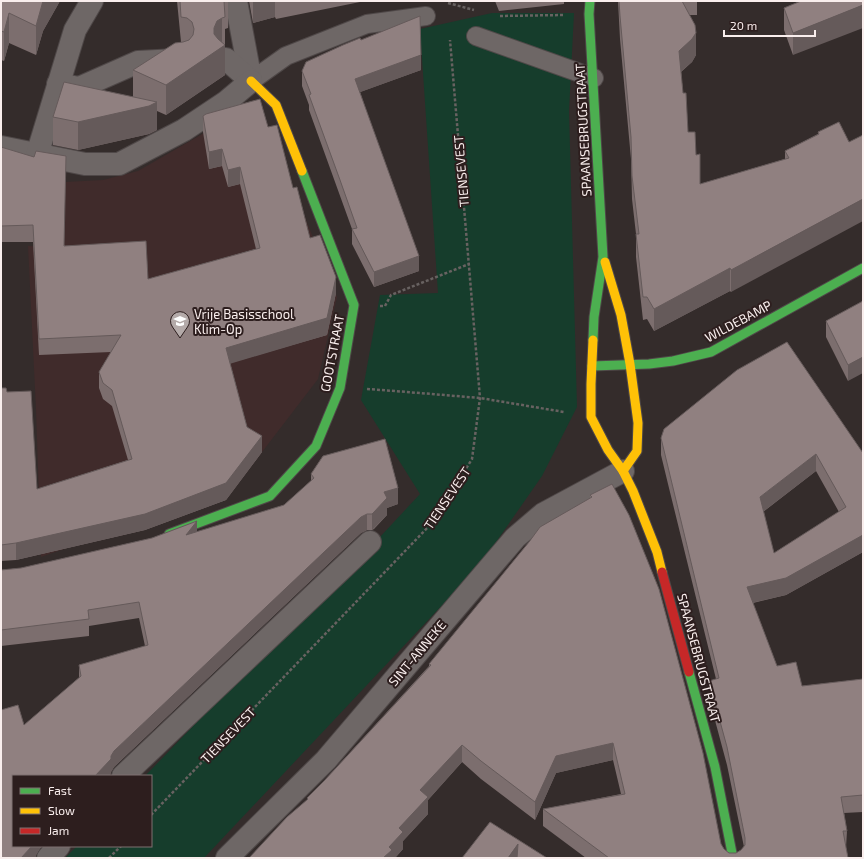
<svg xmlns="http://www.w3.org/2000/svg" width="864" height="859" font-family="'Exo 2',sans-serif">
  <rect width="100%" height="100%" fill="#342c2b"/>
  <!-- built -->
  <polygon fill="#402b2b" points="263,113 337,297 318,379 233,490 41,557 36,409 28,246 63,247 65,224 65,182 103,180 138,171 218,125"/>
  <!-- green -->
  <polygon fill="#163d2c" points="492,13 574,13 569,111 577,407 542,476 480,565 204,858 65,858 77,846 151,846 151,776 145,776 306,609 366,552 420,494 361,400 380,295 438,293 420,29"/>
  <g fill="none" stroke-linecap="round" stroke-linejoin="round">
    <!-- lane casing -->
    <g stroke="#4f4848" stroke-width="20">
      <g id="lane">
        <polyline points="476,36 594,78"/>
        <polyline points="251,81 286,56 367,24 426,16"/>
      </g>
    </g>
    <!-- street casing -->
    <g stroke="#4f4848" stroke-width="24">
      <g id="street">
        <polyline points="236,1 251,81"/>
        <polyline points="226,59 251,81"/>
        <polyline points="58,84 79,88 138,62 177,60"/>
        <polyline points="1,147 85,164 119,164 184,130 226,102 251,81"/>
        <polyline points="37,155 75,30 92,1"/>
        <polyline points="123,776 370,542"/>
        <polyline points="48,858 59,846"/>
        <polyline points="227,858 326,760 515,538 543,514 623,471"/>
      </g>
    </g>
    <!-- fast casing -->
    <g stroke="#4f4848" stroke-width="11">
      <g id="fast">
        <polyline points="590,1 589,14 603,257 594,317 593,340"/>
        <polyline points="592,366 649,364 673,361 711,352 863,268"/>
        <polyline points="169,534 270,496 316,446 340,388 354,305 302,171"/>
        <polyline points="689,672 715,767 733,858"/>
      </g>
    </g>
    <!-- slow casing -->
    <g stroke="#4f4848" stroke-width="11">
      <g id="slow">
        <polyline points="251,81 276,105 302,171"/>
        <polyline points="605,262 621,315 630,364 638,423 637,451 623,471"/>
        <polyline points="593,340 591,384 591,417 608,450 623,471 633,491 657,552 662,572"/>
      </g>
    </g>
    <!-- jam casing -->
    <g stroke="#4f4848" stroke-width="11">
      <polyline id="jam" points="662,572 689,672"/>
    </g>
    <!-- path -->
    <g stroke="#686261" stroke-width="2.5" stroke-dasharray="3 2" stroke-linecap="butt">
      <polyline points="448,3 474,10"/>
      <polyline points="500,16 563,15"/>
      <polyline points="380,306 385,306 391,295 469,264"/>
      <polyline points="367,389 395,391 480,398 564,412"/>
      <polyline points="151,815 432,523 472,459 480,398 450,40"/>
      <polyline points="109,858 121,846"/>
    </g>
    <!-- lane -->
    <use href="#lane" stroke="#6e6766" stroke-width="18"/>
    <!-- street -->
    <use href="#street" stroke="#6e6766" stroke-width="22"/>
    <!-- fast -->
    <use href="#fast" stroke="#4caf50" stroke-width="9"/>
    <!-- slow -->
    <use href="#slow" stroke="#ffc107" stroke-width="9"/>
    <!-- jam -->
    <use href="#jam" stroke="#c62828" stroke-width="9"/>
  </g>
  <!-- wall -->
  <g fill="#7c6e6e" fill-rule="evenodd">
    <polygon points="1,1 60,1 43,31 36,55 9,43 4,61 1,60"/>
    <polygon points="177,1 228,1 228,28 225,29 225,75 166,115 157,111 157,130 149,134 78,150 53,145 53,117 133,97 133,70 181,42"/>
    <polygon points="249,1 365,1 276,19 275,17 253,23"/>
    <polygon points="495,1 569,1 564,2 564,4 499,11"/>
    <polygon points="618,1 697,1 697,15 689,15 696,55 692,62 681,72 683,93 688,132 696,155 700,184 785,159 785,151 818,134 818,132 839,122 731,292 730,291 654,331 647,319 643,320 636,257 636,234 632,199 631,159 620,39"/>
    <polygon points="801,1 793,55 784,30 784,8"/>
    <polygon points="361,40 421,70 360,92 419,271 374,287 352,244 352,229 309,110 309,105 302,86 302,71"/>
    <polygon points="203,116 268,127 293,188 310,238 336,293 327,335 230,363 247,427 262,452 226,500 145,530 16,560 1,561 1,388 7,392 37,489 128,460 112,406 103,399 99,388 99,372 111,352 39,355 33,242 1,242 1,147 65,246 148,279 256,249 240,184 228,187 222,166 209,169 203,132"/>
    <polygon points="863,301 848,381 826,337 826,321"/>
    <path d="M787 342 863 552 786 595 753 603 777 666 802 686 863 679V812L844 813 847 831 846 848 848 858H586L543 826V809L621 794 613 760 556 773 535 820 481 779 462 762 428 800V814L403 841V849L395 858H249L307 800V798L324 781 429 666V664L590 498V495L612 484 721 844 724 849 729 853H736L741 850 744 847 727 765 709 698V681L716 679 668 484 661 455V438ZM816 471 839 512 774 553 763 512Z"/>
    <polygon points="385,439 398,488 398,504 387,508 387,515 374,529 372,530 367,530 361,533 114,767 111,772 110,776 13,776 13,846 42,846 39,850 36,855 35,858 1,858 1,710 18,705 24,725 79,678 79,665 145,646 139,618 89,626 89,636 1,646 1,570 21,568 152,538 197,521 197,532 284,505 311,481 311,474 323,456"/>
  </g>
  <!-- shaded-wall -->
  <g fill="#655a5a">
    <polygon points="43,1 60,1 43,31 36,55 36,26"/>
    <polygon points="253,1 275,1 275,17 253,23"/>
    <polygon points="863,5 863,28 793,55 793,33"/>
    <polygon points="9,13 9,43 4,61 4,32"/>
    <polygon points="222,18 222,47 225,45 225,75 166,115 166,85 214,28 217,21"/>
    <polygon points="696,33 696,55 692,62 679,73 679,51"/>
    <polygon points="421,55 421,70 355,94 355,79"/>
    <polygon points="157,102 157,130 149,134 78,150 78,122"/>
    <polygon points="222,149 222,166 209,169 209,152"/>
    <polygon points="240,167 240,184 228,187 228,170"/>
    <polygon points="863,199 863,221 731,292 731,270"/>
    <polygon points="419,256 419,271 374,287 374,272"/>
    <polygon points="730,268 730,291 654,331 654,309"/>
    <polygon points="336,277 336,293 327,335 226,365 226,348"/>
    <polygon points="863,357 863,373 848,381 848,365"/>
    <polygon points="262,436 262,452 226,500 145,530 16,560 16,543"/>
    <polygon points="816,454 816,471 760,514 760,497"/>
    <polygon points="398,488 398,504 387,508 387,515 372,530 372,514 384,492"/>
    <polygon points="367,514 367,530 361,533 114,767 111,772 110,776 95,776 111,756 114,751 361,517"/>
    <polygon points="197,521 197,537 186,535"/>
    <polygon points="863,535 863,552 786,595 747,604 747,587"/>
    <polygon points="613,743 613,760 556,773 535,820 535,802 556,756"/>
    <polygon points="462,745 462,762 428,800 428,814 403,841 403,849 395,858 383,858 389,847 420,790"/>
    <polygon points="518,844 518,858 508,858"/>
    <polygon points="32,846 42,846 39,850 36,855 36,858 21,858"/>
  </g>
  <!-- building -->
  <g fill="#908080" stroke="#655a5a" fill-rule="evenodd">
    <polygon points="1,1 43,1 36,26 9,13 4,32 1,31"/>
    <polygon points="180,1 224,1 225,17 222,18 217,21 214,28 214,34 218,39 225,45 166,85 133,70 175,43 183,42 189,40 193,35 194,29 192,22 187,18 181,17"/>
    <polygon points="619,1 682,1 695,25 696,33 692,39 679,51 683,93 686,93 688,132 695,132 696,155 700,154 700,184 789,158 785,151 819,134 818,132 839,122 849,142 863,135 863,199 731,270 730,268 654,309 647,297 643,297 636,234 639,234 632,176 631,137 620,16"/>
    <polygon points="801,1 863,1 863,5 793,33 784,8"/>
    <polygon points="420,16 421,55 355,79 419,256 374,272 352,229 357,228 340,180 309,95 311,94 302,71 306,62 343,45 360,38 361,40"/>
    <polygon points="64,82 157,102 149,106 78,122 53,117"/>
    <polygon points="260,99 268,127 277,125 293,188 297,187 310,238 320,235 336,277 327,318 226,348 247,427 262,436 226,483 145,514 16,543 1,545 1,388 6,388 7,392 31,391 37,489 132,459 112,390 103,383 99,372 121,335 39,339 33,225 1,226 1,147 34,157 36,151 66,156 64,246 146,241 148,279 260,248 240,167 228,170 222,149 209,152 203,116 206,114"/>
    <polygon points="863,301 863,357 848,365 826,321"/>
    <path d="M787 342 863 453V535L786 578 747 587 777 666 796 662 802 686 863 679V795L841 797 847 831H843L848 858H609L543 809 625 794 613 743 556 756 535 802 481 761 462 745 420 790 428 797 399 828 403 832 389 847 392 850 383 858H249L287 817 308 799 307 798 324 781 431 665 429 664 529 542 540 527 592 497 590 495 612 484 629 515 659 589 703 753 721 844 724 849 729 853H736L741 850 745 845V838L727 747 709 681 719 678 668 467 661 438 664 429 737 370ZM816 454 846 507 774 553 760 497Z"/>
    <polygon points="385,439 398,488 384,492 387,498 374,512 372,514 367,514 361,517 114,751 111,756 111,759 95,776 13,776 13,846 32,846 21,858 1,858 1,710 18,705 24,725 81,676 79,665 148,645 139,602 88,610 89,619 1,630 1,570 21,568 152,538 197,521 186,535 284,505 314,478 311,474 323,456"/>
    <polygon points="490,822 547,858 517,858 518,844 508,858 462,858"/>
  </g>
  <!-- icons -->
  <defs>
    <g id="school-pin" transform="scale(1)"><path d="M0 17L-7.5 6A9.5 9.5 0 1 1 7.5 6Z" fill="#b4aaa9" stroke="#2d1e1e"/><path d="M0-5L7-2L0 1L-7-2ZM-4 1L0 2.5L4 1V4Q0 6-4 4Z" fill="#fff"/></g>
  </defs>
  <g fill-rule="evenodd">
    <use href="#school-pin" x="180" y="321"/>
  </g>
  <g text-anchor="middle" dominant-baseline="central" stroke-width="4" stroke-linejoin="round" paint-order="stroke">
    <!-- street labels -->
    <g font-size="13" fill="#f9eeed" stroke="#2d1e1e">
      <text transform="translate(583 130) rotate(-93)">SPAANSEBRUGSTRAAT</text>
      <text transform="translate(461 171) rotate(-95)">TIENSEVEST</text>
      <text transform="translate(738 321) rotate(-28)">WILDEBAMP</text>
      <text transform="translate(332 353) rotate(-79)">GOOTSTRAAT</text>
      <text transform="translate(447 498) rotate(-56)">TIENSEVEST</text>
      <text transform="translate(417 653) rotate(-50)">SINT-ANNEKE</text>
      <text transform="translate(699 658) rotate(75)">SPAANSEBRUGSTRAAT</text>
      <text transform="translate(228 735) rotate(-46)">TIENSEVEST</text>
    </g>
    <!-- poi labels -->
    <g font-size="13" fill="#f9eeed" stroke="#2d1e1e" text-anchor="start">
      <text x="194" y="314">Vrije Basisschool<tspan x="194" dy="15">Klim-Op</tspan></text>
    </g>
  </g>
  <!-- border -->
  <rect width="864" height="859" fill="none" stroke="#f9eeed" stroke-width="4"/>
  <!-- legend -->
  <rect x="12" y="775" width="140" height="72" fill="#2d1e1e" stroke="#7f7171"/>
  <rect x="20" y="788" width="20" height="6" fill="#4caf50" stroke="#7f7171"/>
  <text x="48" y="795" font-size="12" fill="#f9eeed">Fast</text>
  <rect x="20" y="808" width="20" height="6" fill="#ffc107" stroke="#7f7171"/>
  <text x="48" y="815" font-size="12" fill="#f9eeed">Slow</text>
  <rect x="20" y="828" width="20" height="6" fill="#c62828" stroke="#7f7171"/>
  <text x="48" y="835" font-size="12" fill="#f9eeed">Jam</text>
  <!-- scale -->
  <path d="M724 30v6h91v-6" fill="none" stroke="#f9eeed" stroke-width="2"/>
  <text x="730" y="30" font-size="12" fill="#f9eeed" stroke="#2d1e1e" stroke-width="3" paint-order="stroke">20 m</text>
</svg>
